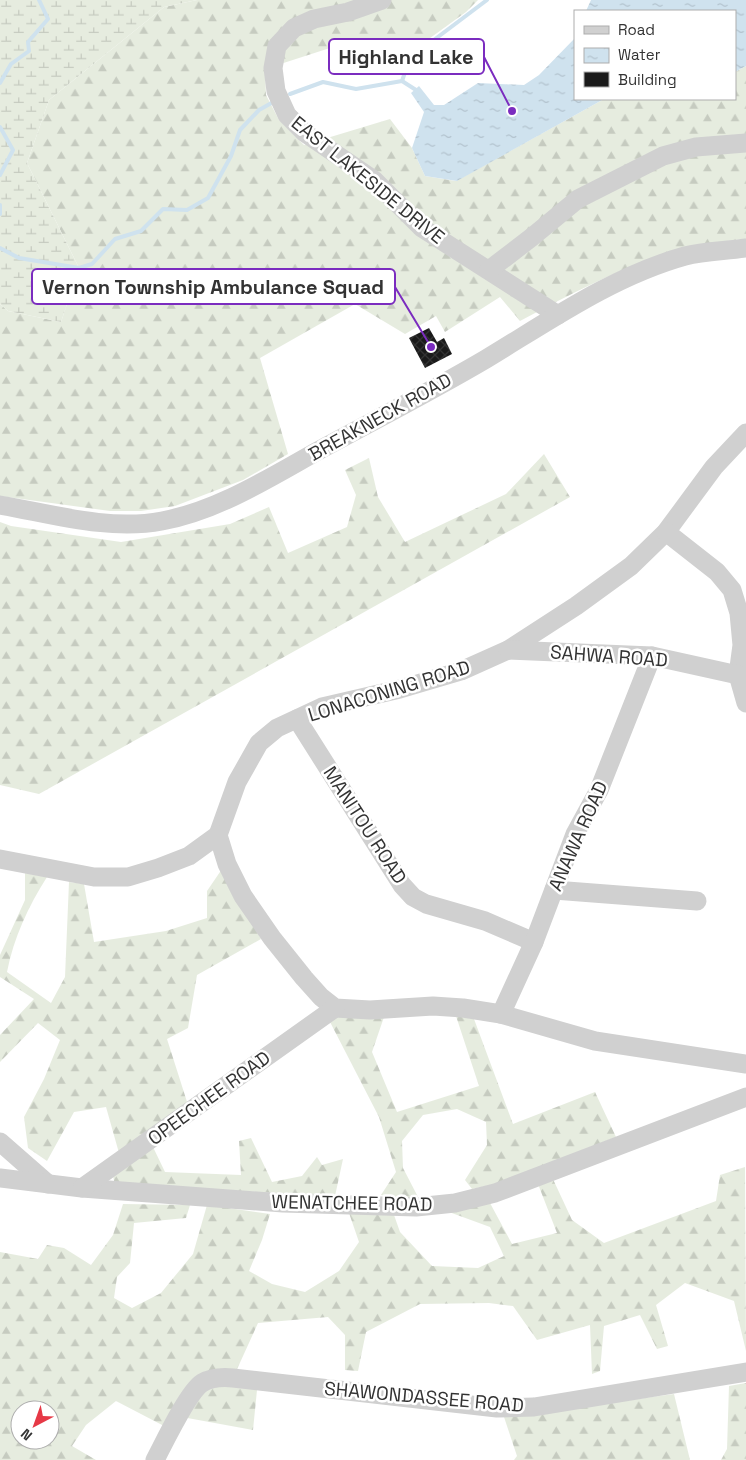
<svg xmlns="http://www.w3.org/2000/svg" width="746" height="1460" font-family="'Space Grotesk',sans-serif">
  <defs>
    <pattern id="forest-firs" width="22" height="20" patternUnits="userSpaceOnUse" patternTransform="scale(1.25)"><rect width="22" height="20" fill="#e6ecdf"/><path d="M5 1l3.5 6h-7zM16 11l3.5 6h-7z" fill="#c6cbc0"/></pattern>
    <pattern id="wetland-marsh" width="20" height="14" patternUnits="userSpaceOnUse" patternTransform="scale(1.25)"><rect width="20" height="14" fill="#e6ecdf"/><path d="M1 5h8M5 5V1M11 12h8M15 12V8" fill="none" stroke="#c6cbc0"/></pattern>
    <pattern id="water-ripples" width="26" height="14" patternUnits="userSpaceOnUse" patternTransform="scale(1.25)"><rect width="26" height="14" fill="#cfe2ee"/><path d="M2 4q2-2 4 0t4 0M15 11q2-2 4 0t4 0" fill="none" stroke="#b2c2cd"/></pattern>
    <pattern id="building-cross-hatch" width="8" height="8" patternUnits="userSpaceOnUse" patternTransform="scale(1.25)"><rect width="8" height="8" fill="#1a1a1a"/><path d="M0 0l8 8M0 8l8-8" fill="none" stroke="#333"/></pattern>
  </defs>
  <rect width="100%" height="100%" fill="#fff"/>
  <!-- forest -->
  <g fill="url(#forest-firs)" fill-rule="evenodd">
    <path d="M197 0H478L466 12 408 54 333 47 265 69 266 95 279 120 304 145 390 119 412 148 425 176 456 181 604 99H735V72L746 66V239C659 246 596 281 520 321L500 297 445 332 436 316 405 334 355 304 260 358 288 454 243 480 175 506 141 511H110L0 496V304L8 311 61 322 79 268 27 163 49 100 164 7Z"/>
    <polygon points="544,454 570,497 39,794 0,785 0,522 11,526 121,542 230,524 269,507 288,553 347,527 356,495 345,470 369,458 378,497 405,542 506,494"/>
    <path d="M222 869 261 939 197 975 188 1028 167 1039 188 1105 119 1153 106 1107 74 1112 47 1161 28 1148 24 1117 44 1079 60 1040 38 1023 0 1062V1035L34 999 0 977V955L25 900V873L47 877C28 907 14 937 7 972L51 1003 65 977 69 882 84 884 94 942 166 931 207 918V891Z"/>
    <polygon points="346,1015 384,1017 372,1052 397,1112 479,1086 456,1016 474,1019 513,1124 595,1092 616,1137 496,1184 472,1189 465,1180 487,1145 486,1122 457,1109 423,1115 402,1141 403,1168 418,1197 407,1199 381,1195 396,1172 379,1117 329,1020"/>
    <polygon points="251,1138 272,1182 302,1176 317,1157 322,1165 343,1159 335,1196 115,1185 113,1176 153,1147 165,1172 241,1175 239,1141"/>
    <path d="M745 1167 746 1351 734 1301 685 1283 656 1305 668 1346 657 1349 640 1315 604 1326 600 1371 592 1374 590 1325 537 1340 513 1306 489 1303 420 1304 366 1332 358 1371 345 1370V1335L328 1317 258 1323 233 1378 257 1390 253 1430 171 1415 164 1426 116 1401 86 1425 72 1446 96 1460H0V1252L38 1259 47 1245 64 1248 91 1265 113 1235 123 1204 190 1205 186 1218 134 1223 130 1263 117 1277 114 1298 132 1308 161 1293 193 1254 207 1205 270 1214 262 1240 249 1271 272 1284 305 1292 339 1271 359 1242 349 1213 394 1215 400 1232 432 1266 478 1268 504 1256 490 1227 449 1212 490 1203 512 1244 557 1233 538 1184 552 1177 572 1220 604 1243 716 1201 720 1175ZM20 1410H50V1440H20Z"/>
    <polygon points="746,1383 746,1460 721,1460 727,1449 729,1386"/>
    <polygon points="674,1394 690,1460 514,1460 517,1456 504,1417"/>
  </g>
  <!-- wetland -->
  <polygon fill="url(#wetland-marsh)" points="0,0 197,0 164,7 49,100 27,163 79,268 61,322 8,311 0,304"/>
  <!-- water -->
  <g fill="url(#water-ripples)">
    <polygon points="591,0 746,0 746,66 735,72 735,11 586,11"/>
    <polygon points="575,38 575,99 604,99 457,181 425,176 412,148 424,112 411,93 419,86 434,105 444,105 478,83 524,85 539,75"/>
  </g>
  <g fill="none" stroke-linecap="round" stroke-linejoin="round">
    <!-- stream -->
    <g stroke="#cfe2ee" stroke-width="4">
      <polyline points="402,81 410,58 487,0"/>
      <polyline points="0,83 11,64 29,51 28,42 48,19 39,0"/>
      <polyline points="290,94 323,82 356,89 402,81 416,90"/>
      <polyline points="0,127 13,150 0,175"/>
      <polyline points="0,205 0,214"/>
      <polyline points="0,248 19,258 79,268 92,264 115,239 141,231 163,209 187,210 208,198 231,156 240,130 259,110 275,101"/>
    </g>
  </g>
  <!-- building -->
  <polygon fill="url(#building-cross-hatch)" points="429,328 437,342 444,338 452,354 425,368 409,338"/>
  <g fill="none" stroke-linecap="round" stroke-linejoin="round">
    <!-- minor -->
    <g stroke="#d0d0d0" stroke-width="19">
      <polyline points="382,0 348,12 314,19 294,28 277,46 273,68 276,91 287,115 305,133 374,180 422,228 558,315"/>
      <polyline points="489,270 532,237 578,199 663,156 696,147 746,143"/>
      <polyline points="746,433 714,467 666,532 631,566 576,606 508,650 461,671 400,689 322,707 277,728 259,743 237,782 218,835 227,864 243,896 272,938 304,978 321,997 335,1008 370,1010 433,1006 463,1008 501,1014 595,1041 746,1064"/>
      <path d="M0 505C52 514 109 531 162 521 216 511 266 480 314 453 371 422 430 392 486 359 549 321 613 276 685 256 704 251 726 251 746 248"/>
      <polyline points="666,532 717,572 732,590 739,613 742,645 738,675 746,703"/>
      <polyline points="508,650 652,656 738,675"/>
      <polyline points="297,719 402,885 413,897 426,904 485,921 534,942"/>
      <polyline points="0,859 94,877 128,877 158,868 189,856 218,835"/>
      <polyline points="554,890 697,901"/>
      <polyline points="501,1014 534,942 575,834 599,790 652,656"/>
      <polyline points="0,1142 48,1184"/>
      <polyline points="0,1178 82,1188 283,1203 416,1207 455,1203 495,1193 746,1097"/>
      <polyline points="82,1188 335,1008"/>
      <path d="M155 1460C164 1443 188 1392 202 1383 212 1377 223 1377 233 1378L497 1408 534 1407 746 1372"/>
    </g>
  </g>
  <g text-anchor="middle" dominant-baseline="central" stroke-width="5" stroke-linejoin="round" paint-order="stroke">
    <!-- street labels -->
    <g font-size="19" fill="#333" stroke="#fff">
      <text transform="translate(368 180) rotate(39)">EAST LAKESIDE DRIVE</text>
      <text transform="translate(380 417) rotate(-29)">BREAKNECK ROAD</text>
      <text transform="translate(609 656) rotate(4)">SAHWA ROAD</text>
      <text transform="translate(389 691) rotate(-17)">LONACONING ROAD</text>
      <text transform="translate(365 825) rotate(57)">MANITOU ROAD</text>
      <text transform="translate(578 836) rotate(-66)">ANAWA ROAD</text>
      <text transform="translate(209 1098) rotate(-36)">OPEECHEE ROAD</text>
      <text transform="translate(352 1203) rotate(1)">WENATCHEE ROAD</text>
      <text transform="translate(424 1397) rotate(5)">SHAWONDASSEE ROAD</text>
    </g>
  </g>
  <!-- callouts -->
  <path fill="none" stroke="#7b2cbf" stroke-width="2" d="M512 111L484 57M431 347L395 287"/>
  <g fill="#7b2cbf" stroke="#fff" stroke-width="2">
    <circle cx="512" cy="111" r="5"/>
    <circle cx="431" cy="347" r="5"/>
  </g>
  <g fill="#fff" stroke="#7b2cbf" stroke-width="2">
    <rect x="329" y="39" width="155" height="35" rx="5"/>
    <rect x="32" y="269" width="363" height="35" rx="5"/>
  </g>
  <g font-size="20" text-anchor="middle" font-weight="bold" fill="#333">
    <text x="406" y="64">Highland Lake</text>
    <text x="213" y="294">Vernon Township Ambulance Squad</text>
  </g>
  <!-- legend -->
  <rect x="574" y="10" width="162" height="90" fill="#ffffff" stroke="#adadad"/>
  <rect x="584" y="26" width="25" height="8" fill="#d0d0d0" stroke="#adadad"/>
  <text x="618" y="35" font-size="15" fill="#333333">Road</text>
  <rect x="584" y="48" width="25" height="15" fill="url(#water-ripples)" stroke="#adadad"/>
  <text x="618" y="60" font-size="15" fill="#333333">Water</text>
  <rect x="584" y="72" width="25" height="15" fill="#1a1a1a" stroke="#adadad"/>
  <text x="618" y="85" font-size="15" fill="#333333">Building</text>
  <!-- north arrow -->
  <g transform="translate(35 1425) rotate(221)"><circle r="24" fill="#ffffff" stroke="#adadad"/>
  <path d="M0-4L9 19L0 12L-9 19Z" fill="#e63946"/>
  <text y="-8" font-size="14" font-weight="bold" text-anchor="middle" fill="#333333">N</text>
  </g>
</svg>
